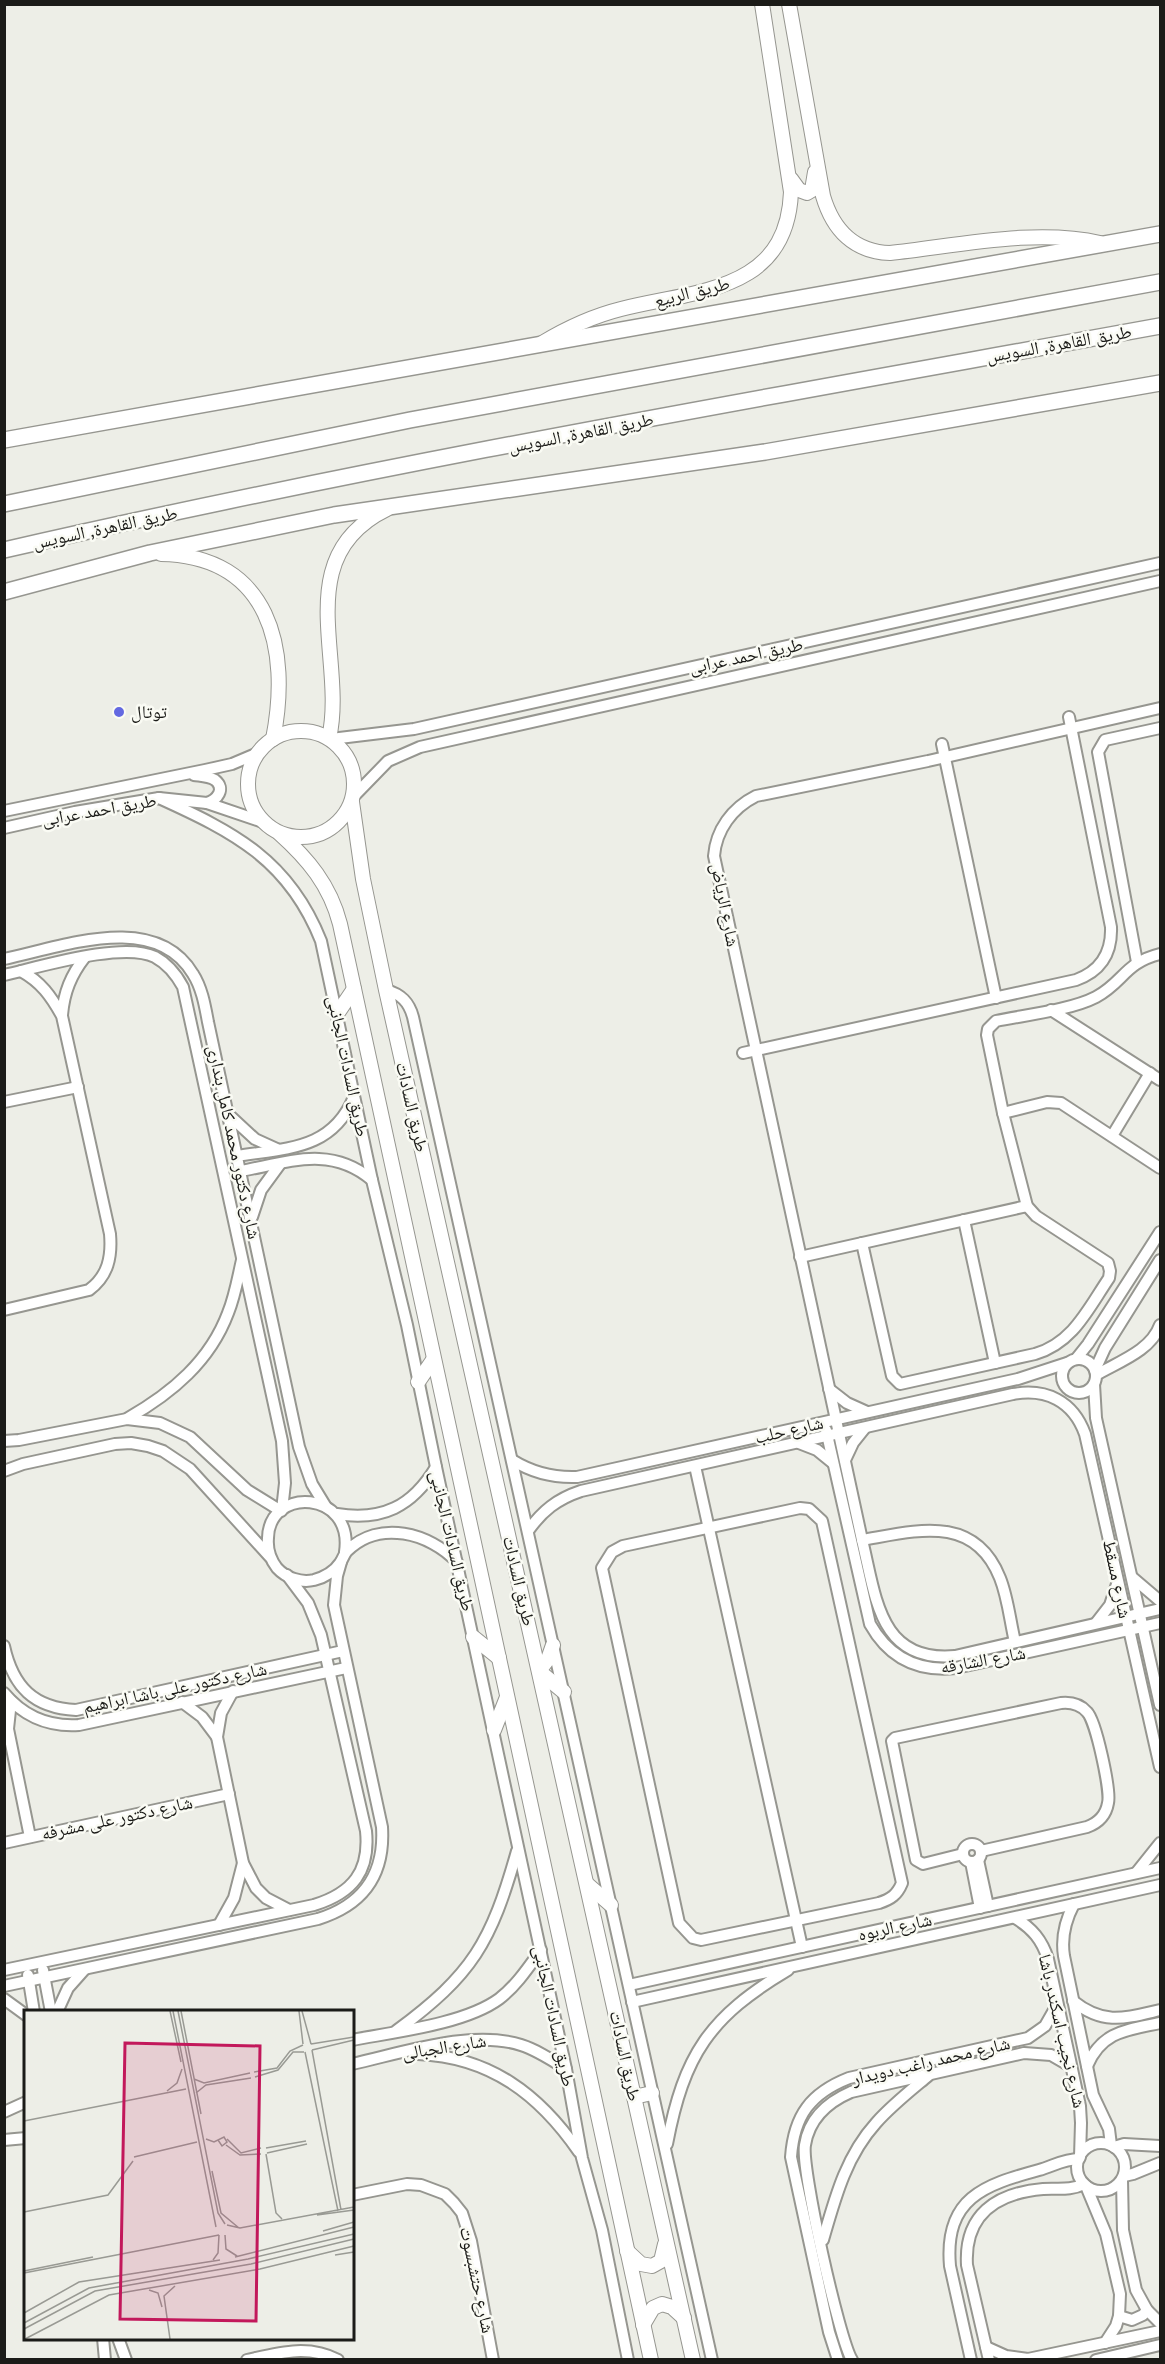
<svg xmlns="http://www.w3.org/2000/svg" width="1165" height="2364" font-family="'Varela Round','Noto Naskh Arabic',sans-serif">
  <rect width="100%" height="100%" fill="#edeee7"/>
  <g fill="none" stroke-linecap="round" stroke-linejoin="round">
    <!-- minor casing -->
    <g stroke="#969690" stroke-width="14">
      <g id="minor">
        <path d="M1160 708 928 761 756 796C732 808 716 830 714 856L862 1540C876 1597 879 1663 955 1656L1160 1609"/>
        <polyline points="331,739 414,729 1160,563"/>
        <polyline points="942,744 996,998"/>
        <path d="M194 775C200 776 209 776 215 780 226 789 217 800 207 803"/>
        <polyline points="354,796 388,761 420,747 1160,581"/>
        <path d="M159 798C234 832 289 860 321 941L372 1180 407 1325 436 1467 566 2069 582 2158 602 2230 628 2360"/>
        <polyline points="4,811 205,770 232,764 258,753"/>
        <polyline points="4,828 75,812 159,798 207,803 263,822"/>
        <path d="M4 959C62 947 155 910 193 974 202 988 205 1006 208 1022L299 1447 312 1484 326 1507"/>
        <polyline points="1137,962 1098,752 1105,740 1160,728"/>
        <path d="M4 975C40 967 123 941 155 957 168 964 176 974 183 987L282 1441 285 1483 282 1510"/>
        <path d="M386 990C401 994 409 1002 413 1017L712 2360"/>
        <polyline points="1051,1010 1160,1080"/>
        <path d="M62 1015C64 992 71 975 85 957"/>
        <path d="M743 1053 1076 980C1101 971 1112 953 1111 927L1069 717"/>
        <polyline points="4,1102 78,1087"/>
        <polyline points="1003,1113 1047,1102 1061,1103 1160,1168"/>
        <polyline points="230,1116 255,1139 277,1149"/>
        <polyline points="1112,1136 1150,1073"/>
        <path d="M237 1156C287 1148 332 1150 354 1097"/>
        <path d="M241 1171C289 1162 331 1145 372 1180"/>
        <polyline points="252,1217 261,1190 280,1164"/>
        <polyline points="964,1220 995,1363"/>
        <path d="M862 1243 892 1376 900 1384 1035 1354C1073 1343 1088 1309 1109 1278L1110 1271 1108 1263 1036 1216 1027 1206 1003 1113 987 1035 988 1029 996 1021C1025 1015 1071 1010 1096 997 1124 982 1124 963 1160 954"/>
        <polyline points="800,1257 1027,1206"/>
        <path d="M4 1310 89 1290C108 1276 112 1257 110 1234L62 1016C51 996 41 982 21 971"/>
        <circle cx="1079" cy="1376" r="17"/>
        <polyline points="1076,1359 1088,1344 1160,1232"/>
        <polyline points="1095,1370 1105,1348 1160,1260"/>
        <path d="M1096 1375C1118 1362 1151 1351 1160 1325"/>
        <polyline points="1094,1384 1096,1418 1160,1705"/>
        <polyline points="829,1389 847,1403 867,1412"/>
        <path d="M128 1418C172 1393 210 1361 228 1313 235 1296 238 1277 242 1260"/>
        <path d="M826 1430 870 1624C889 1658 918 1672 956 1668L1160 1623"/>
        <polyline points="4,1441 19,1440 127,1419 160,1423 190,1437 247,1490 281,1511"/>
        <polyline points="799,1443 817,1450 833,1463"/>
        <path d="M512 1460C533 1473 553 1478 577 1477L1018 1379 1067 1363"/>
        <polyline points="845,1460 853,1443 865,1428"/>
        <polyline points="695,1466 802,1947"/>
        <polyline points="4,1471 23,1464 115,1444 131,1443 148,1446 163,1451 190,1469 270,1557"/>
        <path d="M800 1508 809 1509 822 1521 902 1883C897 1895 891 1899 879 1903L701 1940 693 1938 679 1923 602 1568 612 1552 623 1546Z"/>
        <path d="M337 1514C382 1521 412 1507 436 1467"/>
        <path d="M528 1531C542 1511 557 1499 581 1491L1013 1394C1046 1388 1073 1401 1085 1434L1160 1767"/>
        <path d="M862 1540C915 1531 974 1513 1000 1578 1008 1598 1010 1621 1015 1642"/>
        <path d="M345 1552C354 1490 269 1486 268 1538 267 1549 270 1559 277 1568 286 1578 301 1583 314 1580 325 1577 334 1572 340 1563 343 1559 344 1554 347 1551 379 1519 430 1533 457 1562"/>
        <polyline points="1133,1578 1160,1601"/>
        <polyline points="1096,1623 1110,1605 1117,1584"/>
        <path d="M4 1646C13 1687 34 1708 76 1710L343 1651"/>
        <polyline points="233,1691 221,1713 217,1737 243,1863 256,1888 266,1898 289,1910"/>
        <path d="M4 1693C24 1717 49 1727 79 1725L346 1668"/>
        <polyline points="11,1701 8,1729 30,1837"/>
        <polyline points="182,1702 202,1717 217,1737"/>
        <polyline points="4,1843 229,1794"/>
        <circle cx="972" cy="1853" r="9"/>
        <path d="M963 1854 923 1864 916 1860 892 1741 895 1738 1061 1703C1071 1702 1080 1704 1087 1712 1096 1721 1111 1791 1108 1803 1106 1815 1098 1823 1087 1827L981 1851"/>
        <polyline points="978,1860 988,1906"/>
        <polyline points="971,1862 980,1908"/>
        <polyline points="1136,1873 1160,1843"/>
        <path d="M1074 1904C1065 1921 1061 1937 1064 1956L1093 2095 1109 2129 1111 2145"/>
        <path d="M1015 1918C1032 1928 1042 1940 1048 1959L1080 2106 1081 2123 1080 2157"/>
        <polyline points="219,1925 234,1898 243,1863"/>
        <path d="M4 1970 314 1905C353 1893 370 1871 366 1831L321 1635 308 1603 287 1575"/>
        <polyline points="43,1970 51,2012"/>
        <polyline points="28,1975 34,2012"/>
        <polyline points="629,1985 1160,1868"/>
        <path d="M4 1986 318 1919C363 1905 385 1875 382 1827L334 1605 337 1576 341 1562"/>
        <polyline points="4,1999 26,2015"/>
        <path d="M1073 2001C1104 2026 1126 2018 1160 2010"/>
        <polyline points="632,2002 1160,1885"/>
        <polyline points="57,2012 68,1988 84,1970"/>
        <path d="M396 2031C473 1974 491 1943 517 1851"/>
        <path d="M352 2040C394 2032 465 2024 499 1999 516 1986 528 1968 541 1950"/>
        <path d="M418 2054C490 2057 539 2094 579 2152"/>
        <path d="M352 2064C402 2053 472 2029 521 2045 537 2050 552 2060 566 2069"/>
        <path d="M1087 2066C1102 2031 1127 2030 1160 2023"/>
        <polyline points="4,2112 26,2102"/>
        <polyline points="4,2140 26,2138"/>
        <circle cx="1101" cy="2167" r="24"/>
        <path d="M667 2144C684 2055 709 2017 788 1970"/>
        <polyline points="1114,2147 1124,2144 1160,2146"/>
        <polyline points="1124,2176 1133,2174 1160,2163"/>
        <polyline points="1122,2180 1123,2230 1136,2290 1147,2310 1160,2323"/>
        <polyline points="1086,2186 1106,2234 1120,2294 1119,2316 1116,2326 1105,2343"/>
        <polyline points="352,2195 407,2184 421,2185 445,2194 454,2203 462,2213 471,2241 493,2360"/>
        <path d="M823 2240C835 2198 846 2156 876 2123 892 2105 910 2091 928 2076"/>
        <polyline points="1119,2316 1132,2320 1143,2315 1147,2310"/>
        <polyline points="103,2338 105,2360"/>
        <polyline points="118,2338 126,2360"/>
        <polyline points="986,2347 1006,2356 1028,2359 1160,2331"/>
        <path d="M247 2360C278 2353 308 2344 338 2360"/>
        <path d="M838 2360 829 2332 791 2157C794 2115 811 2093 849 2078L1028 2038 1045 2026 1057 2005"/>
        <path d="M852 2360C839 2339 801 2168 805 2145 809 2119 828 2102 851 2092L1024 2053 1051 2055 1070 2066"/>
        <path d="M971 2360 950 2266C944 2198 984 2185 1039 2170 1053 2166 1064 2159 1079 2159"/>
        <path d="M989 2360 967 2265C964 2215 996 2193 1043 2189 1058 2188 1070 2191 1084 2184"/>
        <polyline points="1096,2360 1160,2345"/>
      </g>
    </g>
    <!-- major casing -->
    <g stroke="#969690" stroke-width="16">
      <g id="major">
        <path d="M789 4 823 196C833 230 854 252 890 253 956 246 1035 228 1100 243"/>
        <polyline points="791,179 799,190 807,193 812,190 815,172"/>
        <path d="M542 343C567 328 593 316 621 309 695 290 787 293 791 192L762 4"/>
        <path d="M161 554C270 556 291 649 273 739"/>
        <circle cx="301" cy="784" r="53"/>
        <path d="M329 738C347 660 288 557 387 509"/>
        <polyline points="352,802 363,879 386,990 693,2360"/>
        <path d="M279 833C308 859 330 885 340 924L651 2360"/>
        <polyline points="337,1014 354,989"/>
        <polyline points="418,1382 433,1360"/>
        <polyline points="473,1637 499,1658"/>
        <polyline points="539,1671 548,1659 553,1645"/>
        <polyline points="540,1672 564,1692"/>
        <polyline points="494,1730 507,1697"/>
        <polyline points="587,1884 611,1905"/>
        <polyline points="634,2097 652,2093"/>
        <polyline points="627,2251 641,2264 652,2266 661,2261 665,2244"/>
        <polyline points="643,2325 653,2308 662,2304 672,2307 684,2318"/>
      </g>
    </g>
    <!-- highway casing -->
    <g stroke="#969690" stroke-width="18">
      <g id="highway">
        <polyline points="4,440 1160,234"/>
        <polyline points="4,504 410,420 1160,282"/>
        <path d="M4 550C387 462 775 396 1160 326"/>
        <polyline points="4,592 150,553 334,515 765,452 1160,383"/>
      </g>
    </g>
    <!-- minor -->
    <use href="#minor" stroke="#fff" stroke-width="10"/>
    <!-- major -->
    <use href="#major" stroke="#fff" stroke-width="14"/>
    <!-- highway -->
    <use href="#highway" stroke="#fff" stroke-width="15"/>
  </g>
  <!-- markers -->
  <circle fill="#6368e1" stroke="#fafbf4" stroke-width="2" cx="119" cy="712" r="6"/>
  <g text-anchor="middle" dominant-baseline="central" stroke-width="5" stroke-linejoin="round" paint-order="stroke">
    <!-- street labels -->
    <g font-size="18" fill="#1b1b18" stroke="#fafbf4">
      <text transform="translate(692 292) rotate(-14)">طريق الربيع</text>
      <text transform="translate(1059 344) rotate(-10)">طريق القاهرة, السويس</text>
      <text transform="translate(581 433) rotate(-11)">طريق القاهرة, السويس</text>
      <text transform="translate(105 528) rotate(-12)">طريق القاهرة, السويس</text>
      <text transform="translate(746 656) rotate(-12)">طريق احمد عرابى</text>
      <text transform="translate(99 810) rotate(-10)">طريق احمد عرابى</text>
      <text transform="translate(725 905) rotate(79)">شارع الرياض</text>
      <text transform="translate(348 1066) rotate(78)">طريق السادات الجانبى</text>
      <text transform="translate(412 1107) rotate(77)">طريق السادات</text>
      <text transform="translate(234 1142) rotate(78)">شارع دكتور محمد كامل بندارى</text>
      <text transform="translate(789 1430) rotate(-13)">شارع حلب</text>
      <text transform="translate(452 1541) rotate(77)">طريق السادات الجانبى</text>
      <text transform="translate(1117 1579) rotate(78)">شارع مسقط</text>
      <text transform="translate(519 1581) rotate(77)">طريق السادات</text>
      <text transform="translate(983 1660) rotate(-10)">شارع الشارقه</text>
      <text transform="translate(175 1688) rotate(-12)">شارع دكتور على باشا ابراهيم</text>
      <text transform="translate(117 1818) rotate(-12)">شارع دكتور على مشرفه</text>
      <text transform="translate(895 1927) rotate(-12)">شارع الربوه</text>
      <text transform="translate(554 2016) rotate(78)">طريق السادات الجانبى</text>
      <text transform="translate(1062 2031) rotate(77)">شارع نجيب اسكندر باشا</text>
      <text transform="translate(444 2047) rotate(-9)">شارع الجبالى</text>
      <text transform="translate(625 2056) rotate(78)">طريق السادات</text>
      <text transform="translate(931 2061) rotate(-13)">شارع محمد راغب دويدار</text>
      <text transform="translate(477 2280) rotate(78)">شارع حتشبسوت</text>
    </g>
    <!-- poi labels -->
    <g font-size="18" fill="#1b1b18" stroke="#fafbf4" text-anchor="start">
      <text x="131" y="712">توتال</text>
    </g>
  </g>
  <!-- overview -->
  <g transform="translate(24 2010)">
    <rect width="330" height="330" fill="#edeee7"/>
    <path fill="none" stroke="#999a94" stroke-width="1.5" d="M146 1 157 52M149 1 192 217M154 1 194 203 201 214M157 1 177 104M275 1 279 34M278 1 287 34M287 34 330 27M288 40 317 200M288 40 330 30M281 42 314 201M230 62 253 58 266 41 279 35M231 67 254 60 269 42H280M170 69 180 73 226 63M143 81 153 73 158 59M172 83 182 75 227 68M0 111 162 79M182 129 190 132 200 127 203 132 198 136 194 130M203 129 217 143 237 138M202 135 216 145 237 144M242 138 282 131M243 143 283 134M242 144 252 203 258 209M110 147 173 132M188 161 197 203 215 218M0 202 84 185 109 151M293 205 330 200M203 215 216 218 330 197M299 221 330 212M201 225 202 239 213 246M311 245 330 242M211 247 330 217M189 250 194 243 195 225M0 261 69 247M0 263 195 225M125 280 134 283 138 297M0 303 55 272 196 250M0 313 65 278 224 249 330 224M0 319 71 281 227 254 330 229M1 329 85 285 236 259 330 236M146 329 140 286 151 276"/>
    <path fill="#c2185b" fill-opacity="0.15" stroke="#c2185b" stroke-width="3" d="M101 33 236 36 232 311 96 309Z"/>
    <rect width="330" height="330" fill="none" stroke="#1b1b18" stroke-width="3"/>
  </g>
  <!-- border -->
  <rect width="1165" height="2364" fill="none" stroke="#1b1b18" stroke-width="12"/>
</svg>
